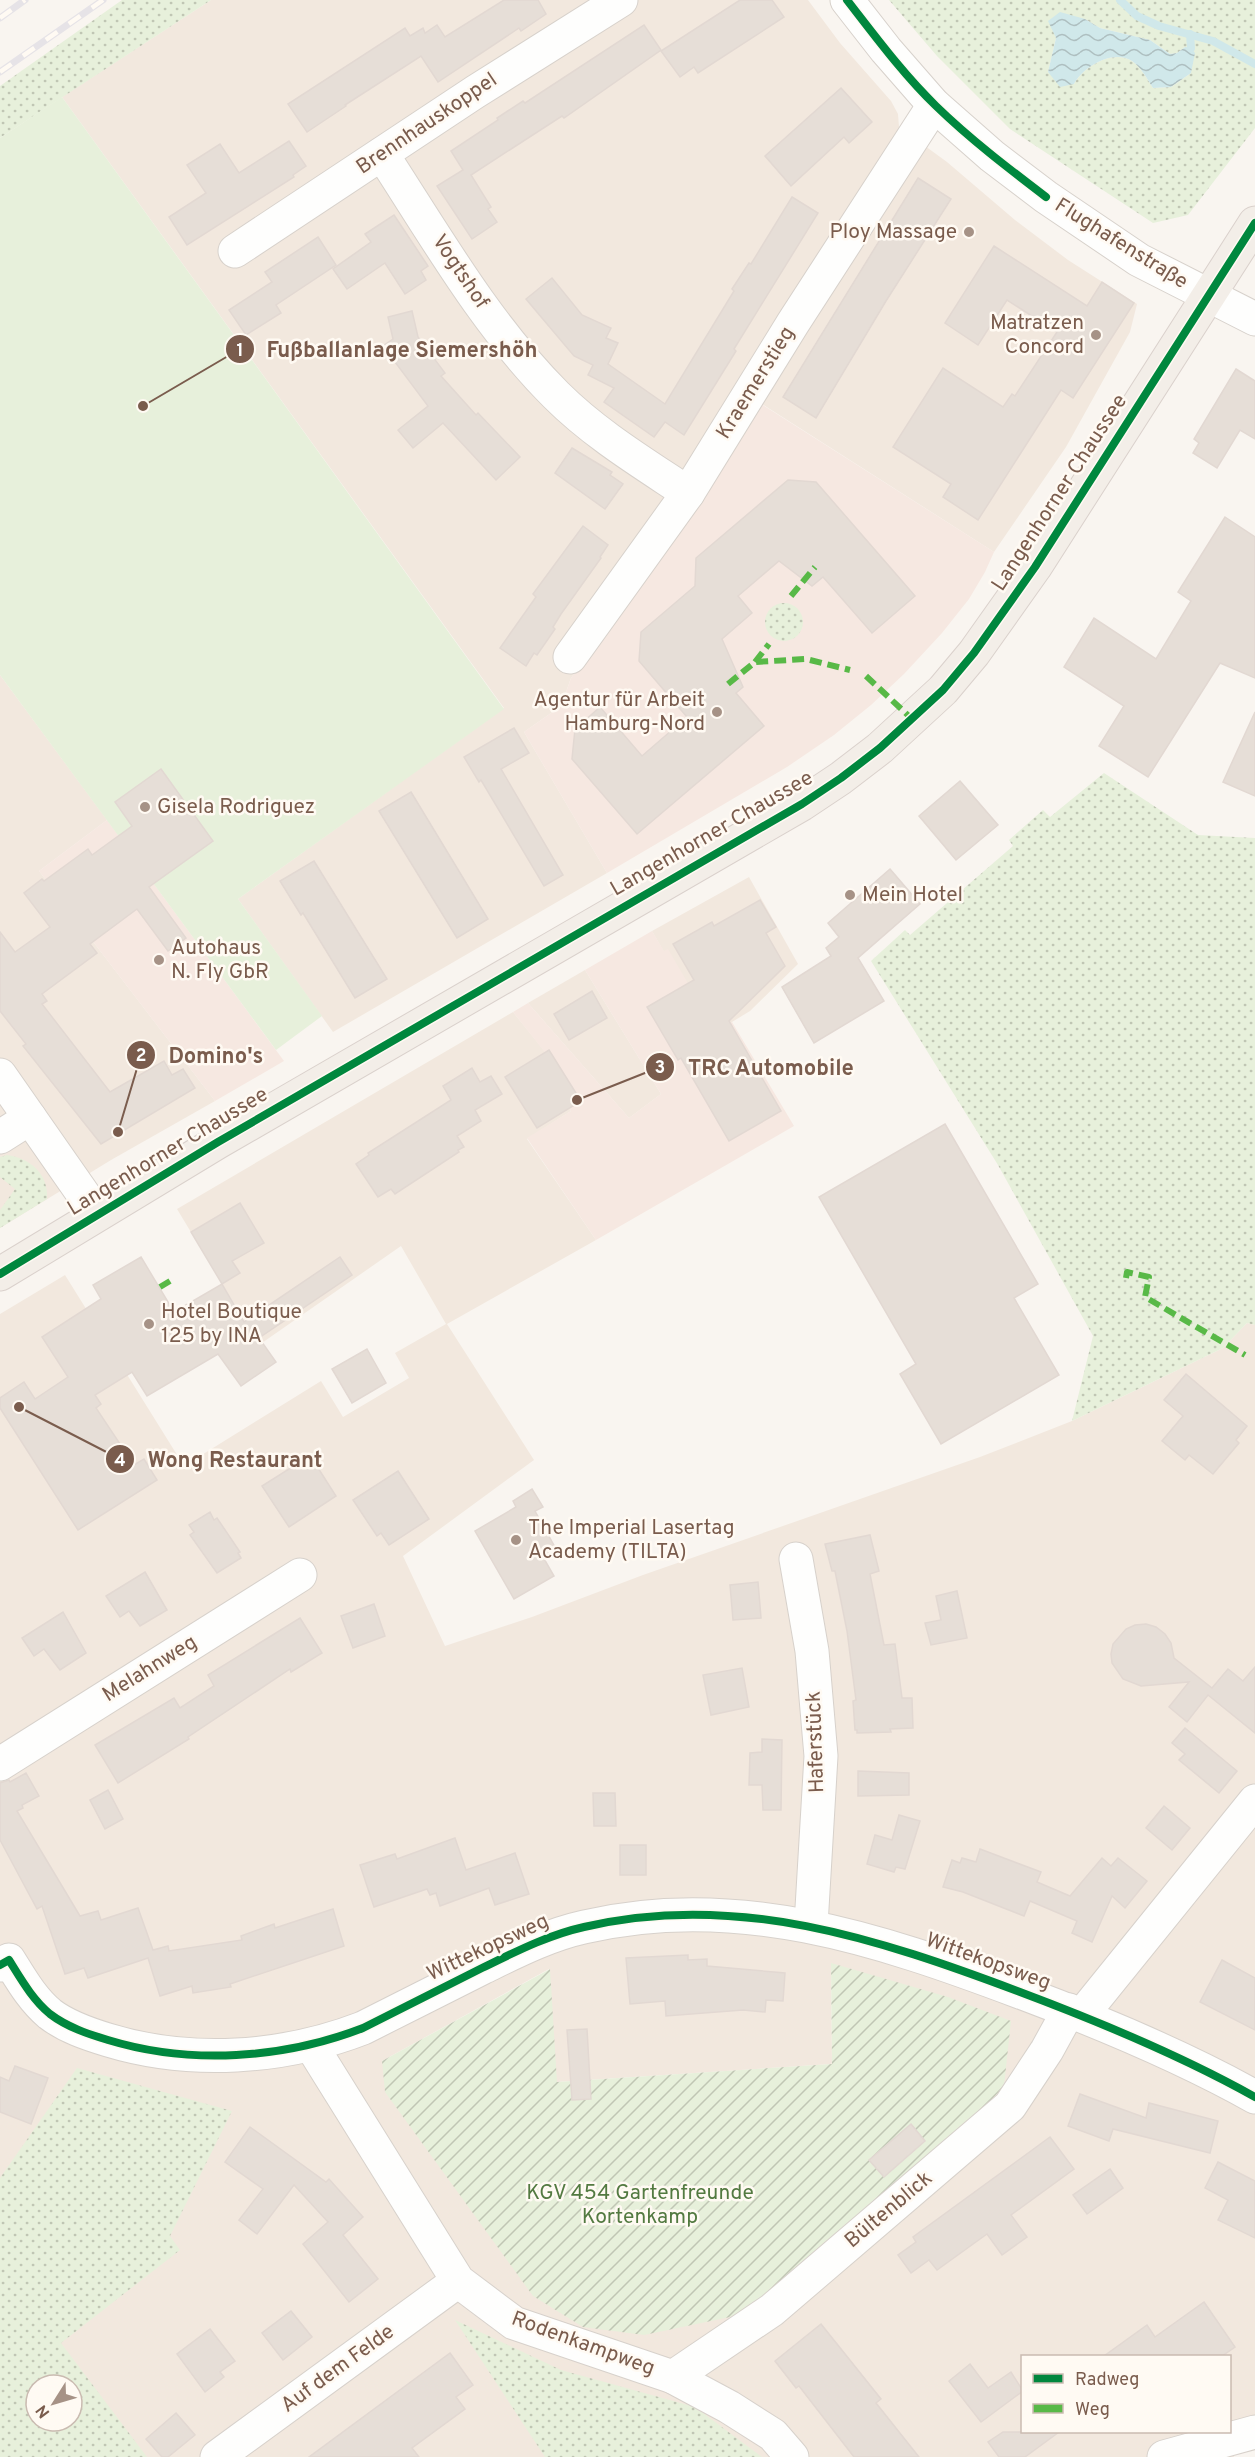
<svg xmlns="http://www.w3.org/2000/svg" width="1255" height="2457" font-family="Overpass,sans-serif">
  <defs>
    <pattern id="grass-dots" width="8" height="8" patternUnits="userSpaceOnUse" patternTransform="scale(1.5)"><rect width="8" height="8" fill="#e7f0db"/><path d="M2 2h.1M6 6h.1" fill="none" stroke="#c0c6b4" stroke-width="1.8" stroke-linecap="round"/></pattern>
    <pattern id="garden-furrows" width="10" height="10" patternUnits="userSpaceOnUse" patternTransform="scale(1.5)"><rect width="10" height="10" fill="#e7f0db"/><path d="M-1 1l2-2M0 10L10 0M9 11l2-2" fill="none" stroke="#c0c6b4"/></pattern>
    <pattern id="water-waves" width="16" height="10" patternUnits="userSpaceOnUse" patternTransform="scale(1.5)"><rect width="16" height="10" fill="#d0e8ea"/><path d="M0 5q4-4 8 0t8 0" fill="none" stroke="#aebfc0"/></pattern>
  </defs>
  <rect width="100%" height="100%" fill="#f9f5f0"/>
  <!-- residential -->
  <g fill="#f2e8de" fill-rule="evenodd">
    <polygon points="211,0 808,0 840,43 891,101 898,114 899,127 947,162 1015,220 1068,260 1137,304 1130,332 1066,447 994,552 759,402 675,537 571,678 561,706 524,732 607,873 333,1032 238,899 504,708 62,97"/>
    <polygon points="0,675 107,820 39,871 215,1101 111,1160 0,1228"/>
    <polygon points="749,877 798,964 750,1011 732,1022 717,1024 697,999 667,950 664,952 652,931"/>
    <polygon points="585,970 661,1094 629,1118 528,1003"/>
    <path d="M513 1012 568 1080 557 1088 571 1111 527 1139 596 1240 447 1324 534 1460 403 1556 445 1646 532 1617 643 1575 980 1457 1072 1421 1223 1348 1247 1323 1255 1325V2446L1233 2453 1234 2457H0V1314L65 1275 184 1466 321 1381 343 1417 409 1378 395 1353 446 1324 401 1246 259 1345 177 1209ZM831 1963 948 2147 382 2061 549 1969 556 2082 832 2064ZM1022 2356H1230V2432H1022ZM36 2385H72V2421H36Z"/>
  </g>
  <!-- commercial -->
  <g fill="#f6e8e1">
    <polygon points="758,402 994,552 985,572 969,599 942,633 904,674 871,705 834,735 787,767 607,873 524,732 561,706 571,678 675,537"/>
    <polygon points="107,820 284,1061 215,1101 39,871"/>
    <polygon points="652,931 664,951 668,949 697,999 717,1024 732,1022 794,1126 596,1240 527,1138 571,1111 557,1087 567,1080 513,1012 528,1003 629,1118 661,1094 585,970"/>
  </g>
  <!-- grass -->
  <g fill="url(#grass-dots)" fill-rule="evenodd">
    <polygon points="122,0 211,0 0,138 0,86"/>
    <path d="M889 0H1255V128L1188 215 1153 223 1010 129 937 56ZM1085 19 1100 28 1150 40 1170 54 1177 53 1185 47 1191 73 1171 87 1153 88C1147 79 1141 67 1132 61 1113 49 1083 67 1074 84L1048 72 1056 38Z"/>
    <circle cx="784" cy="622" r="19"/>
    <polygon points="1104,773 1198,835 1255,838 1255,1325 1247,1323 1223,1348 1072,1421 1093,1336 998,1165 871,961 905,930 910,935 1013,846 1009,840 1043,810 1050,817"/>
    <path d="M7 1155C30 1158 49 1174 47 1199L0 1228V1210L15 1189 0 1177V1157Z"/>
    <path d="M77 2068 232 2111 170 2236 180 2250 61 2343 147 2457H0V2178ZM36 2385H72V2421H36Z"/>
    <polygon points="455,2320 561,2370 695,2407 762,2457 545,2457"/>
  </g>
  <!-- garden -->
  <polygon fill="url(#garden-furrows)" points="831,1963 948,1997 1011,2021 1004,2086 948,2147 776,2293 730,2317 644,2335 583,2327 533,2296 385,2092 382,2061 550,1969 557,2082 832,2064"/>
  <!-- pitch -->
  <polygon fill="#e7f0db" points="62,97 504,709 238,899 322,1016 276,1050 0,675 0,138"/>
  <!-- water -->
  <path fill="url(#water-waves)" d="M1060 12 1085 19 1100 28 1150 40 1170 54 1177 53 1185 47 1191 48 1195 53 1191 73 1171 87 1153 88C1147 79 1141 67 1132 61 1113 49 1083 67 1074 84L1060 87 1048 72 1056 38 1048 21Z"/>
  <g fill="none" stroke-linecap="round" stroke-linejoin="round">
    <!-- stream -->
    <g stroke="#d0e8ea" stroke-width="8">
      <polyline points="1120,0 1137,16 1159,26 1213,41 1255,64"/>
      <polyline points="1190,34 1191,48"/>
    </g>
  </g>
  <!-- building -->
  <g fill="#e6ded7" stroke="#e2d8d2" stroke-width="1.5">
    <polygon points="504,0 538,0 546,14 521,31 519,28 438,82 421,56 345,105 346,106 307,132 288,104 405,28 410,36 423,28 425,33 437,25 445,37"/>
    <polygon points="740,0 772,0 784,17 698,73 694,67 680,77 661,51"/>
    <polygon points="644,25 661,50 564,118 562,116 471,175 491,207 488,209 497,222 472,239 437,186 463,170 451,151 498,120 497,118 523,101 525,103"/>
    <polygon points="841,88 872,122 849,143 844,137 791,186 765,156"/>
    <polygon points="289,141 306,166 293,175 294,177 187,245 169,217 206,193 187,165 220,144 239,173"/>
    <polygon points="918,178 951,199 886,301 816,418 783,397"/>
    <polygon points="792,197 818,213 734,349 736,351 684,435 665,422 654,437 604,402 614,388 588,375 593,365 574,356 526,299 552,278 582,315 611,328 606,338 618,343 608,364 665,404 734,291 732,289 749,263 751,264"/>
    <polygon points="394,215 428,266 421,271 426,280 405,294 385,263 347,289 333,269 371,242 365,234"/>
    <polygon points="318,237 336,265 276,305 281,313 246,335 229,310 272,282 265,272"/>
    <polygon points="994,246 1087,306 1102,282 1134,303 1073,398 1061,390 978,520 943,497 951,484 893,447 943,368 1003,407 1012,394 1015,396 1057,332 1007,300 978,345 945,323"/>
    <polygon points="412,311 418,337 445,373 441,376 476,415 478,413 520,457 496,480 443,423 413,448 398,430 428,406 383,346 393,339 388,317"/>
    <polygon points="1236,369 1255,381 1255,439 1240,430 1217,468 1193,453 1199,443 1194,439"/>
    <polygon points="572,448 612,472 610,475 623,484 605,509 555,473"/>
    <polygon points="788,480 816,482 915,596 872,633 823,577 812,586 779,561 738,596 752,613 722,639 743,687 736,693 764,726 637,834 572,759 575,729 600,707 642,756 687,717 639,661 641,632 695,586 696,558"/>
    <polygon points="1225,517 1255,537 1255,678 1220,663 1148,777 1099,746 1124,706 1064,667 1094,618 1156,659 1191,601 1178,592"/>
    <polygon points="583,526 608,545 600,557 601,558 561,614 553,627 555,629 537,655 534,653 526,666 500,648 536,597 533,594"/>
    <polygon points="1255,712 1255,796 1223,782"/>
    <polygon points="514,728 529,753 501,769 563,875 544,886 481,780 479,782 464,757"/>
    <polygon points="161,769 213,841 149,887 186,938 168,951 137,909 90,944 97,953 42,994 47,1001 42,1004 110,1092 164,1061 172,1075 183,1069 195,1088 101,1144 23,1046 26,1044 0,1011 0,932 15,952 50,927 24,893 42,879 44,881 88,849 92,855 132,826 115,802"/>
    <polygon points="960,781 998,825 956,860 919,816"/>
    <polygon points="411,792 488,919 457,938 379,811"/>
    <polygon points="314,861 387,979 355,998 303,913 301,915 280,881"/>
    <polygon points="890,869 920,904 858,958 884,1001 814,1043 782,987 831,956 826,948 839,937 828,923"/>
    <polygon points="760,900 776,927 766,933 785,966 729,1021 781,1111 729,1141 681,1058 678,1060 647,1007 694,980 673,944 712,922 714,926"/>
    <polygon points="592,991 607,1018 569,1040 554,1014"/>
    <polygon points="549,1050 581,1101 537,1128 505,1077"/>
    <polygon points="472,1068 480,1082 491,1076 502,1094 475,1110 481,1121 457,1136 464,1147 458,1150 459,1152 395,1194 391,1189 378,1197 356,1164 369,1155 368,1153 451,1100 443,1086"/>
    <polygon points="945,1124 1038,1284 1014,1298 1059,1375 941,1444 900,1374 916,1364 819,1197"/>
    <polygon points="240,1203 264,1243 232,1261 240,1273 222,1284 191,1232"/>
    <polygon points="141,1257 174,1312 222,1284 244,1322 340,1257 352,1275 259,1338 276,1362 241,1386 218,1354 147,1396 132,1372 95,1395 101,1404 96,1408 134,1465 144,1459 157,1480 78,1530 0,1408 0,1398 24,1382 35,1399 68,1377 42,1337 101,1299 93,1285"/>
    <polygon points="367,1349 386,1383 352,1403 332,1369"/>
    <polygon points="1186,1374 1247,1426 1236,1440 1239,1443 1213,1474 1189,1455 1185,1460 1162,1441 1183,1416 1164,1400"/>
    <polygon points="311,1457 336,1496 289,1527 262,1486 292,1467 293,1469"/>
    <polygon points="398,1471 429,1519 389,1545 381,1533 377,1536 353,1500"/>
    <polygon points="532,1489 543,1507 535,1511 556,1549 543,1557 554,1576 514,1599 475,1531 516,1507 513,1501"/>
    <polygon points="210,1512 214,1520 217,1518 240,1552 238,1553 241,1558 217,1573 190,1535 194,1532 189,1525"/>
    <polygon points="870,1535 879,1571 870,1574 884,1645 895,1644 902,1698 912,1698 913,1728 890,1729 891,1732 857,1733 857,1730 855,1730 853,1701 856,1700 847,1631 835,1571 832,1571 825,1544"/>
    <polygon points="145,1572 167,1610 140,1626 129,1611 120,1617 106,1596"/>
    <polygon points="758,1582 761,1618 733,1620 730,1585"/>
    <polygon points="957,1591 967,1638 931,1645 925,1623 941,1620 936,1596"/>
    <polygon points="374,1604 385,1636 353,1648 341,1616"/>
    <polygon points="63,1612 86,1653 60,1670 44,1649 34,1656 22,1638"/>
    <polygon points="300,1618 322,1653 291,1672 290,1669 188,1737 189,1739 118,1783 95,1745 174,1698 180,1708 214,1686 208,1675"/>
    <polygon points="1146,1624 1156,1627 1165,1634 1171,1643 1174,1658 1212,1688 1228,1669 1243,1681 1255,1667 1255,1733 1208,1695 1187,1722 1169,1707 1189,1682 1141,1686 1123,1679 1112,1663 1111,1654 1113,1644 1126,1629 1135,1625"/>
    <polygon points="742,1668 749,1707 711,1715 703,1675"/>
    <polygon points="1185,1728 1237,1771 1219,1793 1179,1760 1185,1754 1172,1743"/>
    <polygon points="762,1739 782,1740 781,1810 763,1810 762,1785 749,1785 750,1753 762,1752"/>
    <polygon points="858,1771 909,1773 909,1795 858,1796"/>
    <polygon points="26,1773 39,1796 22,1805 23,1808 17,1811 80,1916 98,1911 101,1920 138,1908 153,1950 168,1946 169,1951 242,1940 241,1936 274,1924 275,1928 333,1909 344,1946 230,1984 231,1987 193,1993 192,1986 160,1996 148,1958 88,1978 84,1968 65,1974 42,1906 37,1909 0,1840 0,1783 9,1780 10,1782"/>
    <polygon points="108,1790 123,1819 105,1829 90,1800"/>
    <polygon points="593,1793 615,1793 616,1826 594,1826"/>
    <polygon points="1164,1806 1190,1828 1172,1850 1146,1828"/>
    <polygon points="899,1815 920,1821 905,1869 896,1867 894,1872 867,1864 875,1835 892,1840"/>
    <polygon points="455,1838 466,1870 515,1853 529,1894 495,1905 489,1888 440,1906 436,1893 430,1895 427,1889 374,1907 360,1865 395,1854 397,1859"/>
    <rect x="620" y="1845" width="26" height="30"/>
    <polygon points="980,1849 1041,1872 1037,1882 1070,1896 1102,1858 1111,1866 1118,1858 1147,1881 1125,1908 1112,1896 1092,1942 1072,1933 1077,1921 1030,1901 1024,1916 963,1892 943,1887 952,1860 960,1863 962,1858 976,1862"/>
    <polygon points="688,1955 688,1960 707,1959 707,1966 785,1973 783,2001 766,2000 765,2012 743,2010 666,2016 665,2001 630,2004 626,1958"/>
    <polygon points="1222,1960 1255,1978 1255,2030 1200,2002"/>
    <polygon points="587,2029 591,2099 572,2100 567,2030"/>
    <polygon points="15,2066 48,2078 31,2124 0,2112 0,2077 9,2081"/>
    <polygon points="1080,2094 1146,2118 1149,2103 1218,2121 1210,2153 1113,2129 1109,2141 1068,2126"/>
    <polygon points="911,2124 925,2141 884,2177 869,2160"/>
    <polygon points="250,2127 326,2182 329,2179 363,2217 343,2235 378,2279 349,2302 303,2244 328,2222 294,2185 257,2234 239,2220 263,2189 225,2162"/>
    <polygon points="1050,2137 1074,2169 1011,2215 1027,2237 1002,2255 987,2234 937,2270 929,2260 911,2273 898,2255 916,2242 913,2237"/>
    <polygon points="1218,2162 1255,2181 1255,2238 1218,2220 1228,2200 1205,2188"/>
    <polygon points="1110,2169 1123,2188 1087,2214 1073,2195"/>
    <polygon points="1204,2302 1235,2347 1222,2356 1104,2356 1147,2325 1155,2337"/>
    <polygon points="291,2311 312,2337 283,2360 262,2333"/>
    <polygon points="821,2324 881,2399 876,2403 919,2457 854,2457 799,2386 796,2388 775,2361"/>
    <polygon points="210,2329 235,2361 220,2372 224,2377 205,2392 177,2354"/>
    <polygon points="450,2353 473,2385 456,2397 465,2409 412,2448 419,2457 309,2457"/>
    <polygon points="970,2364 988,2388 1011,2372 1023,2391 981,2422 949,2381"/>
    <polygon points="176,2413 195,2435 168,2457 162,2457 146,2439"/>
    <polygon points="1003,2432 1059,2432 1025,2457 999,2457 988,2442"/>
  </g>
  <g fill="none" stroke-linecap="round" stroke-linejoin="round">
    <!-- minor casing -->
    <g stroke="#d7d1cb" stroke-width="35">
      <g id="minor">
        <polyline points="847,0 886,50 934,105 992,156 1046,197 1139,260 1255,319"/>
        <path d="M382 154C436 237 486 325 556 395 595 434 643 463 688 493"/>
        <polyline points="235,251 475,92 621,0"/>
        <polyline points="570,657 688,493 793,323 934,105"/>
        <polyline points="0,1075 97,1214"/>
        <polyline points="0,1137 30,1118"/>
        <polyline points="796,1559 812,1651 821,1756 811,1925"/>
        <polyline points="0,1764 300,1575"/>
        <path d="M0 1965 9 1960C21 1979 32 1999 50 2014 67 2027 88 2034 108 2040 190 2065 283 2059 363 2028 403 2008 442 1988 482 1968 515 1952 548 1935 584 1927 736 1891 879 1939 1020 1992 1100 2022 1180 2055 1255 2097"/>
        <polyline points="1082,2015 1255,1801"/>
        <polyline points="311,2045 458,2281 514,2323 673,2377 729,2407 773,2435 792,2457"/>
        <polyline points="673,2377 772,2310 1010,2106 1047,2050 1069,2010"/>
        <polyline points="217,2457 458,2281"/>
        <polyline points="1164,2457 1255,2432"/>
      </g>
    </g>
    <!-- major casing -->
    <g stroke="#dad1cc" stroke-width="35">
      <polyline id="major" points="0,1274 218,1142 802,804 841,778 880,748 943,690 974,653 1035,567 1255,223"/>
    </g>
    <!-- minor -->
    <use href="#minor" stroke="#fefefd" stroke-width="33"/>
    <!-- major -->
    <use href="#major" stroke="#f3eee8" stroke-width="33"/>
    <!-- rail casing -->
    <g stroke="#e6e3e7" stroke-width="7">
      <g id="rail">
        <polyline points="0,18 25,0"/>
        <polyline points="0,72 103,0"/>
      </g>
    </g>
    <!-- rail -->
    <use href="#rail" stroke="#fffaf3" stroke-width="4.5" stroke-dasharray="14" stroke-linecap="butt"/>
    <!-- quiet -->
    <g stroke="#58b947" stroke-width="6" stroke-dasharray="12 6" stroke-linecap="butt">
      <polyline points="791,596 815,567"/>
      <polyline points="755,662 769,644"/>
      <polyline points="866,676 912,719"/>
      <polyline points="728,684 755,662 806,659 850,670"/>
      <polyline points="1126,1278 1127,1272 1149,1277 1145,1297 1245,1355"/>
      <polyline points="160,1287 170,1281"/>
    </g>
    <!-- cycleway casing -->
    <g stroke="#fffaf3" stroke-width="11">
      <g id="cycleway">
        <path d="M847 0C875 36 903 74 936 106 970 139 1008 168 1046 197"/>
        <polyline points="0,1274 218,1142 802,804 841,778 880,748 943,690 974,653 1035,567 1255,223"/>
        <path d="M0 1965 9 1960C21 1979 32 1999 50 2014 67 2027 88 2034 108 2040 190 2065 283 2059 363 2028 403 2008 442 1988 482 1968 515 1952 548 1935 584 1927 736 1891 879 1939 1020 1992 1100 2022 1180 2055 1255 2097"/>
      </g>
    </g>
    <!-- cycleway -->
    <use href="#cycleway" stroke="#00873e" stroke-width="8"/>
  </g>
  <!-- markers -->
  <g fill="#a69286" stroke="#fffaf3" stroke-width="2">
    <circle cx="969" cy="232" r="6"/>
    <circle cx="1096" cy="335" r="6"/>
    <circle cx="717" cy="712" r="6"/>
    <circle cx="145" cy="807" r="6"/>
    <circle cx="850" cy="895" r="6"/>
    <circle cx="159" cy="960" r="6"/>
    <circle cx="149" cy="1324" r="6"/>
    <circle cx="516" cy="1540" r="6"/>
  </g>
  <g text-anchor="middle" dominant-baseline="central" stroke-width="5" stroke-linejoin="round" paint-order="stroke">
    <!-- street labels -->
    <g font-size="21" fill="#7a5c4d" stroke="#fffaf3">
      <text transform="translate(427 124) rotate(-34)">Brennhauskoppel</text>
      <text transform="translate(1121 244) rotate(32)">Flughafenstraße</text>
      <text transform="translate(460 272) rotate(56)">Vogtshof</text>
      <text transform="translate(756 383) rotate(-58)">Kraemerstieg</text>
      <text transform="translate(1060 493) rotate(-57)">Langenhorner Chaussee</text>
      <text transform="translate(712 834) rotate(-30)">Langenhorner Chaussee</text>
      <text transform="translate(168 1152) rotate(-31)">Langenhorner Chaussee</text>
      <text transform="translate(150 1669) rotate(-32)">Melahnweg</text>
      <text transform="translate(816 1742) rotate(-92)">Haferstück</text>
      <text transform="translate(488 1948) rotate(-25)">Wittekopsweg</text>
      <text transform="translate(988 1962) rotate(20)">Wittekopsweg</text>
      <text transform="translate(889 2210) rotate(-40)">Bültenblick</text>
      <text transform="translate(583 2344) rotate(20)">Rodenkampweg</text>
      <text transform="translate(338 2369) rotate(-36)">Auf dem Felde</text>
    </g>
    <!-- poi labels -->
    <g font-size="21" fill="#7a5c4d" stroke="#fffaf3" text-anchor="start">
      <text x="957" y="232" text-anchor="end">Ploy Massage</text>
      <text x="1084" y="323" text-anchor="end">Matratzen<tspan x="1084" dy="24">Concord</tspan></text>
      <text x="705" y="700" text-anchor="end">Agentur für Arbeit<tspan x="705" dy="24">Hamburg-Nord</tspan></text>
      <text x="157" y="807">Gisela Rodriguez</text>
      <text x="862" y="895">Mein Hotel</text>
      <text x="171" y="948">Autohaus<tspan x="171" dy="24">N. Fly GbR</tspan></text>
      <text x="161" y="1312">Hotel Boutique<tspan x="161" dy="24">125 by INA</tspan></text>
      <text x="528" y="1528">The Imperial Lasertag<tspan x="528" dy="24">Academy (TILTA)</tspan></text>
    </g>
    <!-- park labels -->
    <g font-size="21" fill="#537a41" stroke="#fffaf3">
      <text x="640" y="2193">KGV 454 Gartenfreunde<tspan x="640" dy="24">Kortenkamp</tspan></text>
    </g>
  </g>
  <!-- callouts -->
  <path fill="none" stroke="#7a5c4d" stroke-width="2" d="M143 406L240 349M118 1132L141 1055M577 1100L660 1067M19 1407L120 1459"/>
  <g fill="#7a5c4d" stroke="#fffaf3" stroke-width="2">
    <circle cx="143" cy="406" r="6"/>
    <circle cx="118" cy="1132" r="6"/>
    <circle cx="577" cy="1100" r="6"/>
    <circle cx="19" cy="1407" r="6"/>
    <circle cx="240" cy="349" r="15"/>
    <circle cx="141" cy="1055" r="15"/>
    <circle cx="660" cy="1067" r="15"/>
    <circle cx="120" cy="1459" r="15"/>
  </g>
  <g font-size="18" text-anchor="middle" font-weight="bold" fill="#fff">
    <text x="240" y="356">1</text>
    <text x="141" y="1061">2</text>
    <text x="660" y="1073">3</text>
    <text x="120" y="1466">4</text>
  </g>
  <g font-size="22" text-anchor="middle" font-weight="bold" fill="#7a5c4d" stroke="#fffaf3" stroke-width="5" stroke-linejoin="round" paint-order="stroke">
    <text x="402" y="357">Fußballanlage Siemershöh</text>
    <text x="216" y="1063">Domino's</text>
    <text x="771" y="1075">TRC Automobile</text>
    <text x="235" y="1467">Wong Restaurant</text>
  </g>
  <!-- legend -->
  <rect x="1021" y="2355" width="210" height="78" fill="#fffaf3" stroke="#cabbb1" stroke-width="1.5"/>
  <rect x="1033" y="2374" width="30" height="9" fill="#00873e" stroke="#cabbb1" stroke-width="1.5"/>
  <text x="1075" y="2385" font-size="18" fill="#7a5c4d">Radweg</text>
  <rect x="1033" y="2404" width="30" height="9" fill="#58b947" stroke="#cabbb1" stroke-width="1.5"/>
  <text x="1075" y="2415" font-size="18" fill="#7a5c4d">Weg</text>
  <!-- north arrow -->
  <g transform="translate(54 2403) rotate(233)"><circle r="28" fill="#fffaf3" stroke="#cabbb1" stroke-width="1.5"/>
  <path d="M0-4.5L10 22L0 15L-10 22Z" fill="#a69286"/>
  <text y="-9" font-size="16" font-weight="bold" text-anchor="middle" fill="#7a5c4d">N</text>
  </g>
</svg>
